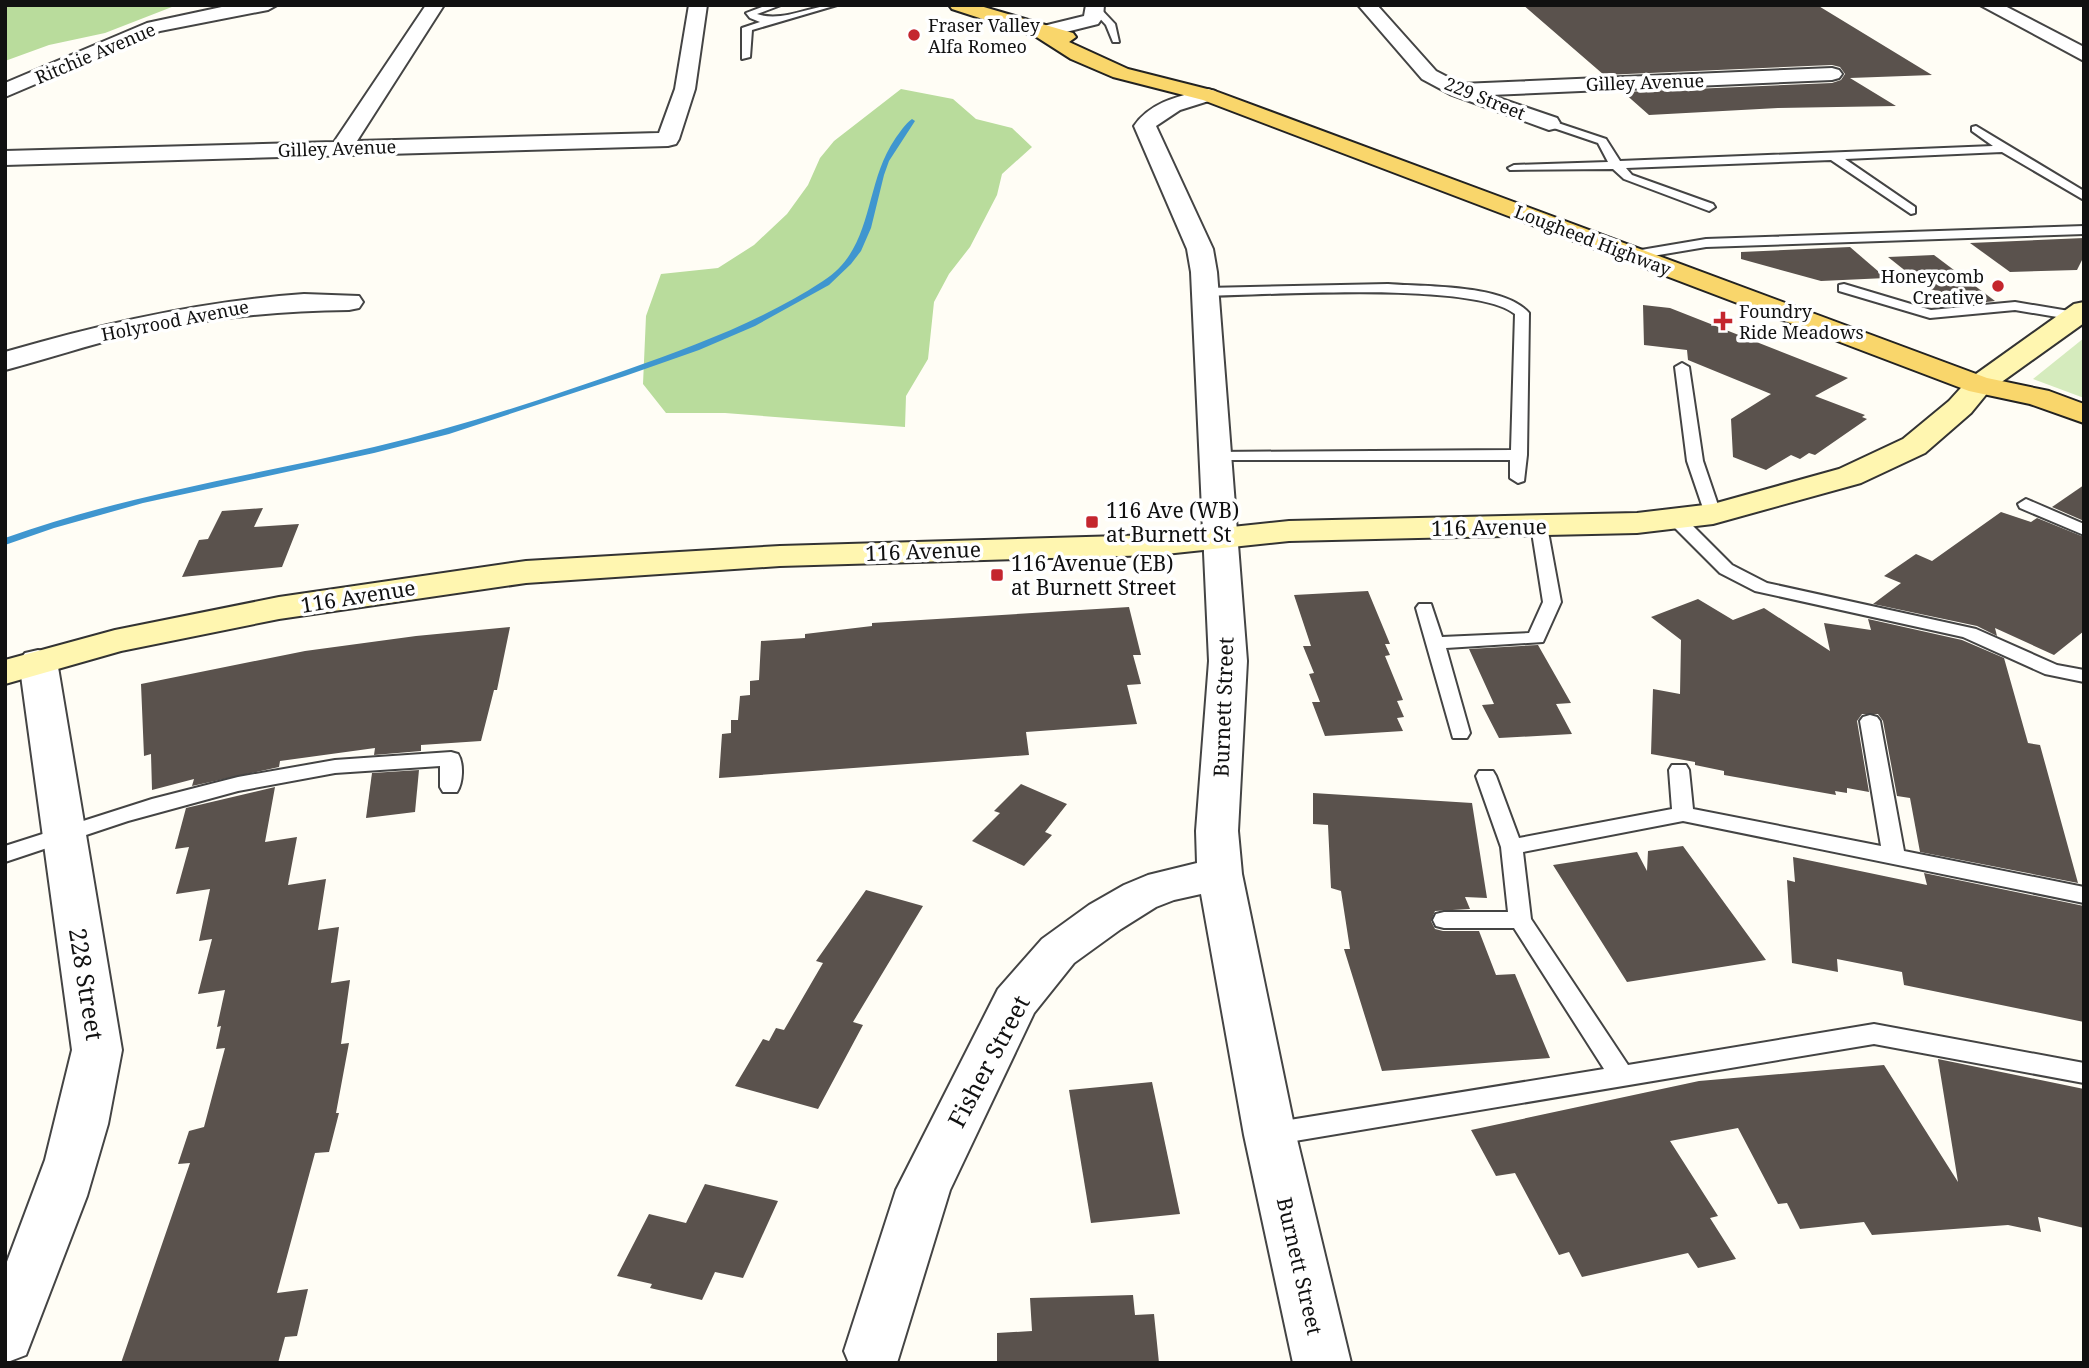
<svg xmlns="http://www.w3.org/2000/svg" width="2089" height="1368" font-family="'Noto Serif',serif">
  <rect width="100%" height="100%" fill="#fffdf5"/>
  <!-- green -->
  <polygon fill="#d5ebbd" points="2084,338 2084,398 2033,379"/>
  <!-- forest -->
  <g fill="#b9dc9c">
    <polygon points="5,5 177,5 105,33 49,45 5,61"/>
    <polygon points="901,89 953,99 976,119 1012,128 1032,147 1002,174 997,195 970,247 949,274 934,302 928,359 906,396 905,427 725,413 666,413 643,384 646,316 661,274 718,268 754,245 787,214 808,185 820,158 834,141"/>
  </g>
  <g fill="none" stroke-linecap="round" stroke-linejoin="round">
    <!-- stream -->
    <path fill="#3f96cf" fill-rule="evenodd" d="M912 119 915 121 889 161 884 175 871 228 861 251 851 264 829 285 755 326 699 350 625 376 449 434 374 453 143 503 54 528 5 545V538C125 495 250 476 374 447 460 427 543 399 626 370 694 346 762 321 823 281 875 248 863 186 895 139 900 132 905 124 912 119Z"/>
  </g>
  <!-- building -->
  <g fill="#5a524d">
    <polygon points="1523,5 1817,5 1932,75 1850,78 1896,106 1778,108 1649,115 1623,92 1832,83 1841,80 1845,74 1840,67 1832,65 1604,75"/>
    <polygon points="2084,238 2084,256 2077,270 2010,272 1970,243"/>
    <polygon points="1850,247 1886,278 1821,281 1741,259 1741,252"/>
    <polygon points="1934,255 1995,301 1978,303 1927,288 1888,257"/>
    <polygon points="1643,305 1670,308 1848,378 1815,396 1865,415 1862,417 1867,419 1815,455 1809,453 1800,459 1791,455 1766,470 1733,457 1731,419 1771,394 1688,360 1687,350 1644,345"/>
    <polygon points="2084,485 2084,521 2052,507"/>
    <polygon points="263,508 254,527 299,524 282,567 182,577 199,540 208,539 222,511"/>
    <polygon points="2001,512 2031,522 2037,518 2084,537 2084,631 2054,655 1995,628 1997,636 1977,626 1873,604 1901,583 1884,576 1916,554 1932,561"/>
    <polygon points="1368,591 1390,644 1385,644 1390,655 1385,656 1403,700 1397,701 1404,717 1397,718 1403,731 1325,736 1312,702 1320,702 1309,674 1314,673 1303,646 1311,646 1294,595"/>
    <polygon points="1698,599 1733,620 1764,608 1830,651 1824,623 1871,630 1868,619 1962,640 2004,658 2028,743 2040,745 2078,883 1920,852 1910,798 1897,796 1883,721 1878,714 1862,714 1857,721 1869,792 1847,788 1847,793 1835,791 1836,795 1724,775 1724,771 1695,765 1695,762 1651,754 1653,689 1680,694 1681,640 1651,617"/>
    <polygon points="1129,607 1141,655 1133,655 1141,684 1127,685 1137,724 1026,732 1029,755 719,778 722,734 731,733 731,720 738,720 740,696 750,695 750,681 759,680 761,641 805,638 805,634 872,626 872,623"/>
    <polygon points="510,627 497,690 494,690 481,741 421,745 421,751 374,755 375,748 280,761 279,767 192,786 194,779 152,790 151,754 144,756 141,684 305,651 416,636"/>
    <polygon points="1538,645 1571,703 1556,704 1572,734 1499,738 1482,705 1494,704 1469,649"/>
    <polygon points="419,770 415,812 366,818 372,773"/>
    <polygon points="1021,784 1067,804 1045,832 1052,835 1024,866 972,841 1000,813 994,811"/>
    <polygon points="275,787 265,842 297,837 288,885 326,879 318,930 339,927 331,983 350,980 341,1044 349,1043 336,1113 339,1113 329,1152 315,1153 277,1293 308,1289 297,1336 285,1337 278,1363 121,1363 190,1163 178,1164 189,1131 204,1127 225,1048 216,1049 221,1026 217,1027 225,990 198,994 212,939 199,941 210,889 176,894 189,847 175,849 186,808"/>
    <polygon points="1313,793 1472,803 1487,898 1465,897 1470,909 1435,911 1431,921 1435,929 1443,931 1479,931 1496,975 1515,974 1550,1058 1382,1071 1344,949 1350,949 1341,891 1331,888 1328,825 1313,824"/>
    <polygon points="1683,846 1766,960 1627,982 1553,865 1637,852 1647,871 1648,851"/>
    <polygon points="1793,857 1927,885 1924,873 2084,906 2084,1022 1904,985 1902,972 1837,959 1838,972 1792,963 1787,880 1795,882"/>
    <polygon points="866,890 923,906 853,1022 863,1025 818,1109 735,1086 763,1039 769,1041 776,1028 784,1030 823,963 816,961"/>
    <polygon points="1938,1059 2084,1089 2084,1228 2038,1217 2041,1232 2008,1225 1872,1235 1864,1222 1800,1229 1787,1203 1778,1204 1738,1128 1670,1141 1718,1216 1710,1218 1736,1259 1698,1268 1688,1253 1582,1277 1569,1252 1559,1255 1515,1173 1496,1176 1471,1130 1699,1081 1884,1065 1958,1182"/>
    <polygon points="1152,1082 1180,1214 1091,1223 1069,1090"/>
    <polygon points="705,1184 778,1201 743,1278 715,1272 702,1300 650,1288 652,1284 617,1276 649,1214 686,1223"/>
    <polygon points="1133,1295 1135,1315 1154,1314 1159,1363 997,1363 997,1333 1032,1331 1030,1298"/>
  </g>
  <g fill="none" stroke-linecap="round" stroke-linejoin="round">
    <!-- lane casing -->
    <g stroke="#444" stroke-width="4">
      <g id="lane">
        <path d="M767 5H781L757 14C783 23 810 5 837 5L752 30 750 57 742 59V28L760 22 750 18 746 13Z"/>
        <polygon points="1093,7 1099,7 1115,24 1119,42 1113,42 1106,25 1093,11"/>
        <polygon points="1549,120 1606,139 1620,161 1993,146 1972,131 1972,127 1976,126 2084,191 2084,200 2002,152 1845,159 1915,207 1915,213 1911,214 1831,160 1626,168 1632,175 1713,204 1715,207 1709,211 1624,179 1613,169 1510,170 1508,168 1514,165 1608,162 1598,143 1545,125 1545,121"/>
        <polygon points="2084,226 2084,234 1706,247 1635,259 1629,255 1635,251 1706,239"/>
        <path d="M1388 284C1425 287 1504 284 1529 313L1527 455 1524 481 1518 483 1510 478V460H1210L1208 457 1210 454 1216 452 1511 450 1515 314C1474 281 1267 295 1206 296L1199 292 1206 288Z"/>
        <polygon points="1844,284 1931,310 2015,302 2075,312 2082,316 2075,320 2015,310 1930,318 1839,291 1839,285"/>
        <polygon points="1682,363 1689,367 1703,461 1721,514 1713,519 1705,514 1687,461 1675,367"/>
        <polygon points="2026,499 2084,524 2084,535 2020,508 2018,504"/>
        <polygon points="1677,515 1683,516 1732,565 1767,583 1976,629 2057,665 2084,670 2084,682 2045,674 1963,637 1755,591 1720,573 1671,524 1669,520 1671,516"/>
        <polygon points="1539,521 1547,526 1561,602 1543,642 1446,648 1470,733 1467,738 1453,738 1416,608 1419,604 1431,604 1442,637 1529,633 1543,602 1531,526"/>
        <polygon points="1870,715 1877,717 1880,721 1904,851 2084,887 2084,903 1683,821 1523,852 1531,919 1628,1065 1874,1024 2084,1063 2084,1083 1874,1044 1271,1145 1262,1142 1258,1134 1262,1126 1271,1123 1604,1069 1514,928 1444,928 1436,926 1433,920 1436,914 1444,912 1508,912 1501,847 1476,776 1479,771 1493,771 1496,776 1519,838 1672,809 1669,770 1672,765 1686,765 1689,770 1693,809 1881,846 1860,721 1863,717"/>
        <path d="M451 752 458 754C464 763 463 783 457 792H443L440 787V766L335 773 238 791 128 821 5 862V846L152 799 238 777 335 760Z"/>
      </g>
    </g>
    <!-- street casing -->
    <g stroke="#444" stroke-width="4">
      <g id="street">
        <polygon points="231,5 277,5 268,10 160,31 5,97 5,83 147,23"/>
        <polygon points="426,5 444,5 357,141 659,133 675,89 689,5 707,5 695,89 679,139 676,144 668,146 5,165 5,151 334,142"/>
        <polygon points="1086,5 1104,5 1103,17 1098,24 1042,38 1033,32 1035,28 1084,16"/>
        <polygon points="1358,5 1377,5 1436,71 1461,84 1832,68 1839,70 1842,74 1839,78 1832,80 1490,95 1557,118 1560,123 1557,128 1549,130 1450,94 1422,79"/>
        <polygon points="1980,5 2003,5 2084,47 2084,61"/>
        <path d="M1208 89 1215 91 1218 95 1215 99 1180 110 1156 126 1213 249 1217 272 1247 661 1238 831 1242 874 1296 1135 1351 1363H1293L1244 1135 1201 894 1174 900 1156 907 1121 929 1074 963 1034 1013 950 1190 897 1363H849L844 1351 896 1190 998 989 1042 939 1089 905 1124 885 1148 875 1197 863 1196 831 1209 661 1191 272 1187 249 1134 126C1151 101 1180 96 1208 89Z"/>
        <path d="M304 294 359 296 363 302 359 308 349 310C275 311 202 318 130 335 88 345 47 359 5 370V352C104 323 202 301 304 294Z"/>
        <polygon points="38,650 51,653 57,661 122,1050 108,1124 87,1196 26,1355 5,1363 5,1267 45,1160 72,1050 19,661 25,653"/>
      </g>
    </g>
    <!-- secondary casing -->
    <g stroke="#333" stroke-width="4">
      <polygon id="secondary" points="2084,302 2084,323 1989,391 1971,413 1925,453 1861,483 1713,524 1637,533 1289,541 1156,555 780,566 526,583 279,619 121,651 5,684 5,660 115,630 279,597 526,561 780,546 1156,535 1289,521 1637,513 1713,504 1839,469 1903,439 1949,401 1969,379 2074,304"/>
    </g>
    <!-- primary casing -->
    <g stroke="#222" stroke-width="4">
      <polygon id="primary" points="949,5 977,5 1073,33 1076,37 1069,42 1128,69 1215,91 1987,378 2049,391 2084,404 2084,423 2030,404 1969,391 1203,100 1113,77 1071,59 1035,36 952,9"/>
    </g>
    <!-- lane -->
    <use href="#lane" fill="#fff" fill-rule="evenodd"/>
    <!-- street -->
    <use href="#street" fill="#fff" fill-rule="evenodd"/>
    <!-- secondary -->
    <use href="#secondary" fill="#fff6b0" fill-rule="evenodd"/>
    <!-- primary -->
    <use href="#primary" fill="#f9d66b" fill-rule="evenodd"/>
  </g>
  <!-- markers -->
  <g fill="#c4262e" stroke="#fff" stroke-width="2.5">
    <circle cx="914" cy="35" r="7"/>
    <circle cx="1998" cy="286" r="7"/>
    <path d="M1719.5 310.5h7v7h7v7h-7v7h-7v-7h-7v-7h7z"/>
    <rect x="1085" y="515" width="14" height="14" rx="3.5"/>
    <rect x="990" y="568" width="14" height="14" rx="3.5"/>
  </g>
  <g text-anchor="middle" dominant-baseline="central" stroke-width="7" stroke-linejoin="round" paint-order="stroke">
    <!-- far-poi labels -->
    <g font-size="18" fill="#111" stroke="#fff" text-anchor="start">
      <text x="928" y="25">Fraser Valley<tspan x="928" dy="21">Alfa Romeo</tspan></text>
      <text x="1984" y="276" text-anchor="end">Honeycomb<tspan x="1984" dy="21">Creative</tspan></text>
      <text x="1739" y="311">Foundry<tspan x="1739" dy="21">Ride Meadows</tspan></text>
    </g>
    <!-- far-street labels -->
    <g font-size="18" fill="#111" stroke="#fff">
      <text transform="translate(95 53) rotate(-23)">Ritchie Avenue</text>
      <text transform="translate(1645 82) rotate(-2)">Gilley Avenue</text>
      <text transform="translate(1485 98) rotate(22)">229 Street</text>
      <text transform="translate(337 148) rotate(-2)">Gilley Avenue</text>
      <text transform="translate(1593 240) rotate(21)">Lougheed Highway</text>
      <text transform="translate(175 320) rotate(-11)">Holyrood Avenue</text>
    </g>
    <!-- poi labels -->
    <g font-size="21" fill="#111" stroke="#fff" text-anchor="start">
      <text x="1106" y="510">116 Ave (WB)<tspan x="1106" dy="24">at Burnett St</tspan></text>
      <text x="1011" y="563">116 Avenue (EB)<tspan x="1011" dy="24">at Burnett Street</tspan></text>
    </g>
    <!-- street labels -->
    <g font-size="21" fill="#111" stroke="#fff">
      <text transform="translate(1489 527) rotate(-1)">116 Avenue</text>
      <text transform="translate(923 551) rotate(-2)">116 Avenue</text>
      <text transform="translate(358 596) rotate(-9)">116 Avenue</text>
      <text transform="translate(1223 707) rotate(-88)">Burnett Street</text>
      <text transform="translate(1300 1266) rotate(77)">Burnett Street</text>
    </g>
    <!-- near-street labels -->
    <g font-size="24" fill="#111" stroke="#fff">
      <text transform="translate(87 984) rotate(81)">228 Street</text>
      <text transform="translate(988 1061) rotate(-62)">Fisher Street</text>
    </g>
  </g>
  <!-- border -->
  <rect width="2089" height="1368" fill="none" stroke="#111111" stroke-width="14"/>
</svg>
